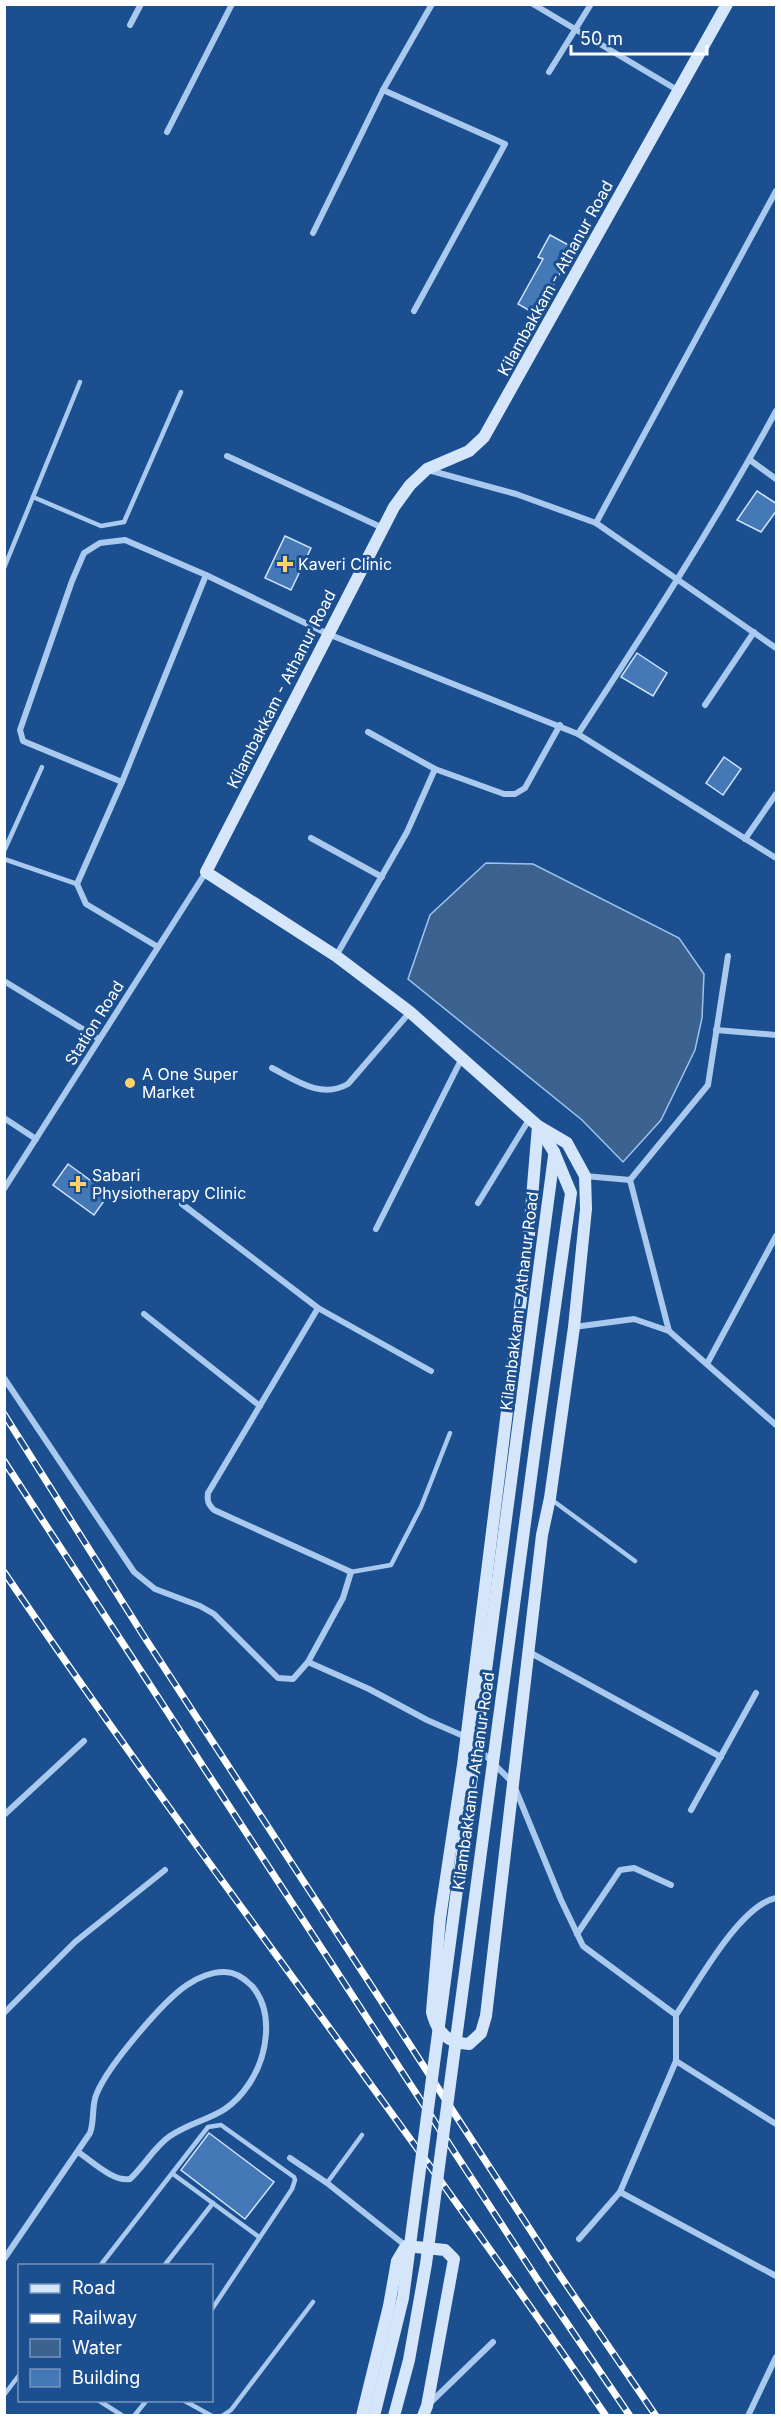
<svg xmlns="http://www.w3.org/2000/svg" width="781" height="2420" font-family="Inter,sans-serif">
  <rect width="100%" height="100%" fill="#1b4f8f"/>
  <!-- water -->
  <polygon fill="#3c6290" stroke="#9cc4f0" stroke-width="1.5" points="486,863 533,864 679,938 704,974 702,1018 695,1050 661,1120 623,1162 582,1120 408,979 430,915"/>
  <!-- building -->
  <g fill="#4478b7" stroke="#cfe3fa" stroke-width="1.5">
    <polygon points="550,235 574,248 537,315 518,304 543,259 538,257"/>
    <polygon points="757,491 777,504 777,510 761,532 737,520"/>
    <polygon points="285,536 311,548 291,590 265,578"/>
    <polygon points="637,653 667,673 653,696 621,677"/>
    <polygon points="724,757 741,769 723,795 706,783"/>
    <polygon points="68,1164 109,1194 94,1215 53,1185"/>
    <polygon points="209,2133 274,2182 245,2219 181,2170"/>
  </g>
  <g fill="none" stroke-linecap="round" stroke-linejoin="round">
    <!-- lane -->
    <g stroke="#a9c9ee" stroke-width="4.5">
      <polyline points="80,382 33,497 101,526 124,522 181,392"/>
      <polyline points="4,568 33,497"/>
      <polyline points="4,851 42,767"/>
      <polyline points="4,859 77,884"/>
      <polyline points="552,1500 635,1561"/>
      <polyline points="351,1572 391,1565 421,1507 450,1433"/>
      <polyline points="173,2174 259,2237"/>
      <polyline points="327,2183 362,2135"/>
      <polyline points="100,2266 208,2127 221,2125 294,2177 295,2180 292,2189 212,2309"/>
      <polyline points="164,2266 213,2203"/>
      <polyline points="4,2395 20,2374"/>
      <polyline points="98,2400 123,2416"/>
      <polyline points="183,2400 212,2416"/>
      <polyline points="134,2416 147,2400"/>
      <polyline points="222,2416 231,2410 313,2302"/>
    </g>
    <!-- street -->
    <g stroke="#a9c9ee" stroke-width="6">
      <polyline points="533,4 679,91"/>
      <polyline points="130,25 141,4"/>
      <polyline points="549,72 591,4"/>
      <polyline points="383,90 505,144 414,311"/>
      <polyline points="167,132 232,4"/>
      <polyline points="313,233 383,90 432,4"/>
      <path d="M776 411C716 522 647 628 578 734L776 858"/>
      <polyline points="227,456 383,528"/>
      <polyline points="750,460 776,479"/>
      <polyline points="428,470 516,494 596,523 776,648"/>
      <polyline points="596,523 776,191"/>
      <polyline points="705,705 754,632"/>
      <polyline points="368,732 435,769 504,794 515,794 525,788 560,725"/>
      <polyline points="122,782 23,741 20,730 72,581 84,553 100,543 125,540 206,575 328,634 578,734"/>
      <polyline points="311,838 382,877"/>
      <polyline points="745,839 776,794"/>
      <polyline points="158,947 86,904 77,884 122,782 206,575"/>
      <polyline points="336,956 407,832 435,769"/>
      <polyline points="4,981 99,1039"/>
      <polyline points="716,1030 776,1035"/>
      <path d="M272 1068C297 1081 321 1099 348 1084L410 1012"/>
      <polyline points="4,1118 36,1139"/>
      <polyline points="585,1176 630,1180 708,1085 728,956"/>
      <polyline points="630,1180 669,1331"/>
      <polyline points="4,1189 206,872"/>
      <polyline points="478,1203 530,1118"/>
      <polyline points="182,1204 318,1308 431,1371"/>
      <polyline points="376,1229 462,1058"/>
      <polyline points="144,1314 260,1406"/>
      <polyline points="574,1327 634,1319 669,1331 776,1425"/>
      <polyline points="708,1362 776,1236"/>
      <polyline points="4,1378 134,1572 155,1589 200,1606 214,1614 278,1678 293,1679 308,1662 369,1689 427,1720 468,1738"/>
      <polyline points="529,1652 721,1757"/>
      <path d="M308 1662 343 1598 351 1572 214 1510C208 1504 207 1501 208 1493L318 1308"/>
      <polyline points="477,1747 513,1783 561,1900 583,1946 676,2015 676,2061 620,2192 579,2239"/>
      <polyline points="691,1810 756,1693"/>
      <polyline points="4,1815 84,1741"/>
      <polyline points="577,1934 620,1870 634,1868 671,1885"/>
      <polyline points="4,2013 75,1942 165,1870"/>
      <path d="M676 2015C697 1984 740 1905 776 1898"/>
      <polyline points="676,2061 776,2124"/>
      <polyline points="290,2158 327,2183 406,2246"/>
      <polyline points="620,2192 776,2276"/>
      <path d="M4 2259 90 2133C95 2120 91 2105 97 2093 108 2066 163 2001 187 1985 197 1978 213 1971 225 1972 236 1972 245 1979 252 1986 275 2013 267 2057 249 2084 224 2121 202 2115 170 2136 155 2146 144 2166 130 2179 113 2182 92 2161 78 2152"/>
      <polyline points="430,2403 493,2342"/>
      <polyline points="748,2416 776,2357"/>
    </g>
    <!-- secondary -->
    <g stroke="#d6e6fa" stroke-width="12">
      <path d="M538 1126 567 1143 585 1176 586 1209 574 1327 550 1498 542 1535 486 2016 481 2033 469 2044C448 2043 437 2033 432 2012L440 1918 463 1765 529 1234Z"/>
      <polyline points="554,1152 538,1126 410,1012 336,956 206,872 394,507 410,485 427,469 469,451 484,437 727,4"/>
      <polyline points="362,2416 389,2306 397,2261 406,2246 445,2250 454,2259 427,2406 423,2416"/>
    </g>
    <!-- rail casing -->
    <g stroke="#fff" stroke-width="7">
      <g id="rail">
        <polyline points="4,1414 145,1638 559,2274 656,2416"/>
        <polyline points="4,1461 543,2288 630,2416"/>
        <path d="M4 1572C198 1858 411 2130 606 2416"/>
      </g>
    </g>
    <!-- rail -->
    <use href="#rail" stroke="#1b4f8f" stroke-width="4.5" stroke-dasharray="14" stroke-linecap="butt"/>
    <!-- secondary-bridge -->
    <g stroke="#d6e6fa" stroke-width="12">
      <polyline points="374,2416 403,2298 554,1156"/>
      <polyline points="394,2416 409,2360 426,2264 535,1448 571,1193 554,1152"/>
    </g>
  </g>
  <!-- markers -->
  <g fill="#ffd166" stroke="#1b4f8f" stroke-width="2">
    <path d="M282 555h6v6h6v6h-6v6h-6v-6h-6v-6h6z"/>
    <circle cx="130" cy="1083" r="6"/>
    <path d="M75 1175h6v6h6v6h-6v6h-6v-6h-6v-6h6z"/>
  </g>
  <g text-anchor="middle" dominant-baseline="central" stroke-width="6" stroke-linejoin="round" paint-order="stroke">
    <!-- street labels -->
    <g font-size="16" fill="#fff" stroke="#1b4f8f">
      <text transform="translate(555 278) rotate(-61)">Kilambakkam - Athanur Road</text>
      <text transform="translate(281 689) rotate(-63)">Kilambakkam - Athanur Road</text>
      <text transform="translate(94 1023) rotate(-58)">Station Road</text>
      <text transform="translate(519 1301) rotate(-83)">Kilambakkam - Athanur Road</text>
      <text transform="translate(473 1781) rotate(-82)">Kilambakkam - Athanur Road</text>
    </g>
    <!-- poi labels -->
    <g font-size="16" fill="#fff" stroke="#1b4f8f" text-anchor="start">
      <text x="298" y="564">Kaveri Clinic</text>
      <text x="142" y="1074">A One Super<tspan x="142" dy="18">Market</tspan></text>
      <text x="92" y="1175">Sabari<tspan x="92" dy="18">Physiotherapy Clinic</tspan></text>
    </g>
  </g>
  <!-- border -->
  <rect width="781" height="2420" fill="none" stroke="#ffffff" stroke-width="12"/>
  <!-- legend -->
  <rect x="18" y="2264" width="195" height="138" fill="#1b4f8f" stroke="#7695bc" stroke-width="1.5"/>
  <rect x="30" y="2284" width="30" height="9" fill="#d6e6fa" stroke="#7695bc" stroke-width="1.5"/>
  <text x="72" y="2294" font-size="18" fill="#ffffff">Road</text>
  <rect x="30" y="2314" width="30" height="9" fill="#ffffff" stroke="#7695bc" stroke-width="1.5"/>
  <text x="72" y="2324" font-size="18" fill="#ffffff">Railway</text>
  <rect x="30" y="2339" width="30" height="18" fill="#3c6290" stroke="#7695bc" stroke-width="1.5"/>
  <text x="72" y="2354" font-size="18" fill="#ffffff">Water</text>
  <rect x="30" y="2369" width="30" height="18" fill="#4478b7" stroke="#7695bc" stroke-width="1.5"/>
  <text x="72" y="2384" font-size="18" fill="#ffffff">Building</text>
  <!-- scale -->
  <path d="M571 45v9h136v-9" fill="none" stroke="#ffffff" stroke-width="3"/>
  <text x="580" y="45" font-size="18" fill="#ffffff" stroke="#1b4f8f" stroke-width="4.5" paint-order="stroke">50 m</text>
</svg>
